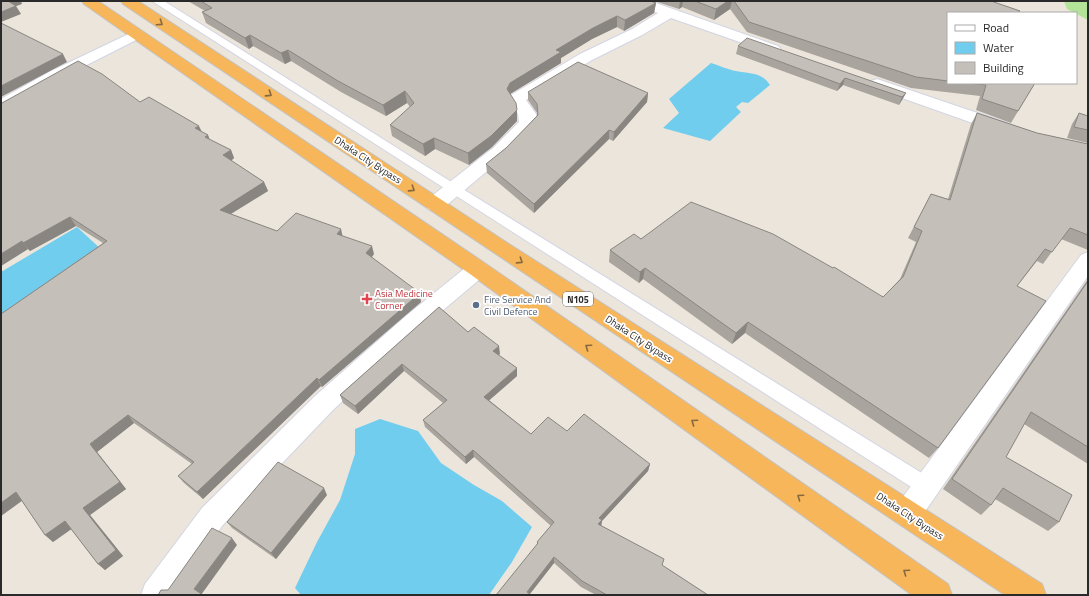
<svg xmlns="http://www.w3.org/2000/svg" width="1089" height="596" font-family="'Titillium Web',sans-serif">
  <rect width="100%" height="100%" fill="#ece5dc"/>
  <!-- green -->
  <polygon fill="#b2e399" points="1064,1 1088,1 1088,20 1067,9"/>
  <!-- water -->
  <g fill="#70cdee">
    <path d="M711 63C719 65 728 70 736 71 750 74 762 72 770 85L748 103 742 102 736 107 741 112 710 141 663 128 679 113 669 99Z"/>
    <polygon points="77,227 103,251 1,320 1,272"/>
    <polygon points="380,419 418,431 441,463 474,485 502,501 532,527 512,562 489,595 301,595 295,588 317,542 340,500 355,454 355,429"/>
  </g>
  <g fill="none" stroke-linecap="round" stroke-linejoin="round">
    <!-- service casing -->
    <g stroke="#d2d5e3" stroke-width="2">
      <polygon id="service" points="152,1 164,1 416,160 933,480 935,486 933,492 926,495 919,492"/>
    </g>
    <!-- minor casing -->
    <g stroke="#d2d5e3" stroke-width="2">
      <g id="minor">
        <polygon points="629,1 650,1 778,46 781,49 778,52 773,54 768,52 671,18 642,35 592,60 526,100 536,114 537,123 534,127 505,156 442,209 435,211 428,209 425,204 428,199 493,148 519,122 518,114 509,99 511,95 580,54 632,29 658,13 631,4"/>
        <polygon points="137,30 142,31 144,34 142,37 63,77 7,110 1,111 1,99 51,71"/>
        <polygon points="877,79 1010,124 1013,128 1010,132 1004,133 998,132 871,87 869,84 871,81"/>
        <polygon points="1088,252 1088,276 917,523 907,527 897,523 893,514 897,505 1081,255"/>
        <polygon points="478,261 486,264 489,269 486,274 423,327 333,410 222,526 174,595 141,595 145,584 202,508 315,396 407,315 470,264"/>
      </g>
    </g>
    <!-- trunk casing -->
    <g stroke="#c3c3c3" stroke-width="2">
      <g id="trunk">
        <polygon points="82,1 98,1 486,264 948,584 952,595 912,595 470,274 84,4"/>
        <polygon points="121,1 138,1 509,244 1042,584 1046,595 1005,595 123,4"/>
      </g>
    </g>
    <!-- service -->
    <use href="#service" fill="#fff" fill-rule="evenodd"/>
    <!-- minor -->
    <use href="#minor" fill="#fff" fill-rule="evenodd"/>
    <!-- trunk -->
    <use href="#trunk" fill="#f7b65a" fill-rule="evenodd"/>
  </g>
  <!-- wall -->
  <g fill="#a9a49e">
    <polygon points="188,1 650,1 656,3 654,13 624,31 617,27 592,39 561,58 561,63 510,94 517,121 492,147 469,165 435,149 425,156 392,136 390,125 410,107 407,103 386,116 341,92 291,61 285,64 253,46 249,49 206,23 202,12 205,11"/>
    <polygon points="654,1 991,1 1020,11 1019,13 948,13 948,83 1035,83 1011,123 976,110 980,96 911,88 747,32 730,9 714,20 682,7 679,9"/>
    <polygon points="738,46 906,93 902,100 899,105 843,85 837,91 736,54"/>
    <polygon points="528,92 648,93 647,102 613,141 609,139 534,213 487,173 486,164 506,148 537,116 537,113 528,100"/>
    <polygon points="140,102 202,132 208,135 209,139 231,150 234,158 231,161 264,182 268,191 231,214 277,231 343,236 374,254 372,257 421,302 322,387 321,386 203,499 184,483 178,476 192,464 134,423 97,452 126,489 90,515 123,556 105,570 98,564 71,529 53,542 45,535 22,501 1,516 1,314 103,243 76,226 30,251 28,249 1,266 1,103"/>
    <polygon points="977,113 1037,133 1088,144 1088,250 1061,239 1043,264 1037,261 1017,286 938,448 929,458 745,333 732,344 643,279 639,283 609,262 610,250 641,239 883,297 900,279 916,242 908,238 931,194 948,199 971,124"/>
    <polygon points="1079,113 1088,116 1088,143 1067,138 1072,124"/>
    <polygon points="1088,279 1088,464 1024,424 1006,457 1059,522 1048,531 995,499 991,505 981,515 943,489"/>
    <polygon points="439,307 468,332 500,354 498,355 517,376 489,400 531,434 567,431 650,464 648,471 602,521 601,526 708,595 596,595 581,587 554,563 530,594 496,595 537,546 537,542 551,526 474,457 466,464 425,427 423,420 443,403 404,371 358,414 343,403 340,395"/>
    <polygon points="327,495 276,559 232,528 227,522"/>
  </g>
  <!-- shaded-wall -->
  <g fill="#898681">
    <polygon points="7,1 21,1 22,4 11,8"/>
    <polygon points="680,1 683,1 682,7 679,9"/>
    <polygon points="728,1 732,1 730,9 714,20 716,9"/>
    <polygon points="656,3 654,13 624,31 625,20"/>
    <polygon points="16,6 21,14 1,22 1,12"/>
    <polygon points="617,16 617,27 592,39 561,58 561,63 510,94 507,89 510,83 556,50 593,28"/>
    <polygon points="250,35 253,46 249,49 245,38"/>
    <polygon points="288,50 291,61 285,64 281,53"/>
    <polygon points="63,54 67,62 1,97 1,86"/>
    <polygon points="845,78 843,85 837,91 840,84"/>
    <polygon points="405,91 407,103 386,116 383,105"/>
    <polygon points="648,93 647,102 613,141 614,132"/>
    <polygon points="906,93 902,100 899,105 902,97"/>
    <polygon points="517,110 517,121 492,147 469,165 468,153"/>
    <polygon points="199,126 203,134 195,128"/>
    <polygon points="609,130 609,139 534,213 534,204"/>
    <polygon points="208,135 211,143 205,137"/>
    <polygon points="434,138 435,149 425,156 423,144"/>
    <polygon points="231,150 234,158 227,164 223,155"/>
    <polygon points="264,182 268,191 224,218 220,210"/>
    <polygon points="70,217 76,226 30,251 23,243"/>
    <polygon points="341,229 343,238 337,234"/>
    <polygon points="22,241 28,249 1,266 1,254"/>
    <polygon points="372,246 374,254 368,261 366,253"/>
    <polygon points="645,268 643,279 639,283 640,272"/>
    <polygon points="420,293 421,302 322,387 319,380"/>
    <polygon points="748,322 745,333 732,344 736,333"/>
    <polygon points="499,346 500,354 494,358 493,351"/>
    <polygon points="402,364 404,371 358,414 355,406"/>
    <polygon points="517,368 517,376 485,404 484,397"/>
    <polygon points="317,378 321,386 203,499 197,492"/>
    <polygon points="128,415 134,423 97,452 126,489 90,515 123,556 105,570 98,564 83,508 90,444"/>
    <polygon points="473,450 474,457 466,464 465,457"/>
    <polygon points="650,464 648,471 602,521 601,527 598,531 599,518"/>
    <polygon points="324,488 327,495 276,559 271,553"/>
    <polygon points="16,492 24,499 1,516 1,503"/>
    <polygon points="65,521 73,528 53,542 45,535"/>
    <polygon points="232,538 237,545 201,595 194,589"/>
    <polygon points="554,557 554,563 529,595 527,592"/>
  </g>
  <!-- building -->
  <g fill="#c4bfb8" stroke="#898681">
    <polygon points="1,1 8,1 16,6 1,12"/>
    <polygon points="201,1 650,1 656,3 625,20 617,16 593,28 556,50 561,52 510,83 507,89 516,103 517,110 491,136 468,153 434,138 423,144 390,125 414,103 405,91 383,105 338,81 288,50 281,53 250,35 245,38 202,12 212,8"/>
    <polygon points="695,1 728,1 716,9"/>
    <polygon points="734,1 991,1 1020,11 1017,13 948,13 948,81 916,77 749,22"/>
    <polygon points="1,23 63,54 1,86"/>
    <polygon points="747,38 906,93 902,97 845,78 840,84 738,46"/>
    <polygon points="78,61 102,74 140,102 149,97 199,126 195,128 208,135 205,137 231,150 223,155 264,182 220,210 277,231 296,213 341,229 337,234 372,246 366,253 420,293 319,380 317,378 197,492 178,476 194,462 128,415 90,444 120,482 83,508 116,550 98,564 65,521 45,535 16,492 1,503 1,314 107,241 70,217 23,243 22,241 1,254 1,103 2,103"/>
    <polygon points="578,62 648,93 614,132 609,130 534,204 486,164 506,148 538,115 537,104 528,92"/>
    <polygon points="967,83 1035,83 1018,111 982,99 986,85"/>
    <polygon points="977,113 1037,133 1088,144 1088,235 1070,228 1052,252 1045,249 1017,286 1046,301 938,448 748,322 736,333 645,268 640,272 610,250 634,234 641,239 691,202 773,234 833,268 834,267 883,297 903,277 922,231 914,227 931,194 950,200"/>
    <polygon points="1079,113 1088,116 1088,130 1074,127"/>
    <polygon points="1088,281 1088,447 1031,412 1006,457 1072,495 1059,522 1003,488 991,505 952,479"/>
    <polygon points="439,307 468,332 474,327 499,346 493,351 517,368 484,397 531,434 548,417 567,431 584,414 650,464 599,518 602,520 598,524 664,559 662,565 708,595 607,595 582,581 554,557 527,592 531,595 496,595 538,543 537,542 554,522 473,450 465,457 423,420 447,400 402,364 355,406 340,395"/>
    <polygon points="278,462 324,488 271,553 227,522"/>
    <polygon points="212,528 232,538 194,589 203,595 158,595 161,590 168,590"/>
  </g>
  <!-- one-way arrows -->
  <defs><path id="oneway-chevron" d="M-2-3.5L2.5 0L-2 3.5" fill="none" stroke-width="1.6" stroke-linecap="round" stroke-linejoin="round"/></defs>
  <g stroke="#866940">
    <use href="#oneway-chevron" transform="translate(160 23) rotate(34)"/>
    <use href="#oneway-chevron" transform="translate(269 94) rotate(33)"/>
    <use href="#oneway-chevron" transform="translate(412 189) rotate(33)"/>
    <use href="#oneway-chevron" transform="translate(520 261) rotate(33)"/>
    <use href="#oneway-chevron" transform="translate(588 347) rotate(-145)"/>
    <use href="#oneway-chevron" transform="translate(694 422) rotate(-145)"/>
    <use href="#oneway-chevron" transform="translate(800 497) rotate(-145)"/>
    <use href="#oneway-chevron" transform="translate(906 572) rotate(-145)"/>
  </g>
  <!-- markers -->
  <path fill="#e0444e" stroke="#fff" stroke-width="1.5" d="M365 293h4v4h4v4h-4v4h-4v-4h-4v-4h4z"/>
  <circle fill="#5c6f8a" stroke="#fff" stroke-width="1.5" cx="476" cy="305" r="4"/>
  <g text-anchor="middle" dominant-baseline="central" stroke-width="3.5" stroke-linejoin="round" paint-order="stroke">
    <!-- shield labels -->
    <rect fill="#fff" stroke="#6a6a6a" stroke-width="1" x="563" y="292" width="30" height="14" rx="3"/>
    <g font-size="9" font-weight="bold" fill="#2a2a2a">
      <text x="578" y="299">N105</text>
    </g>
    <!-- street labels -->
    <g font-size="10" fill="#2a2a2a" stroke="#fff">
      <text transform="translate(368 160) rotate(33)">Dhaka City Bypass</text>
      <text transform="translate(639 339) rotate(33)">Dhaka City Bypass</text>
      <text transform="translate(910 516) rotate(33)">Dhaka City Bypass</text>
    </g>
    <!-- health labels -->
    <g font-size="10" fill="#be3a42" stroke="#fff" text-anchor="start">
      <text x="375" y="293">Asia Medicine<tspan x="375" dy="12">Corner</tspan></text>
    </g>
    <!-- service labels -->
    <g font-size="10" fill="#4e5e75" stroke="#fff" text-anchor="start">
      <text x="484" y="299">Fire Service And<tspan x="484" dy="12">Civil Defence</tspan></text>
    </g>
  </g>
  <!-- border -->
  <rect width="1089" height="596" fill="none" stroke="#2a2a2a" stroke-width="4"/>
  <!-- legend -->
  <rect x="947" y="12" width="130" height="72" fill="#ffffff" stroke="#aaaaaa"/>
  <rect x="955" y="25" width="20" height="6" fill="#ffffff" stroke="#aaaaaa"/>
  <text x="983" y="32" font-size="12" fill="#2a2a2a">Road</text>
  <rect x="955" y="42" width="20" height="12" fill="#70cdee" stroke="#aaaaaa"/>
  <text x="983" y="52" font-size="12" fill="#2a2a2a">Water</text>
  <rect x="955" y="62" width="20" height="12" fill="#c4bfb8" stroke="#aaaaaa"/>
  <text x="983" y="72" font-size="12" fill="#2a2a2a">Building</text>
</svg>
